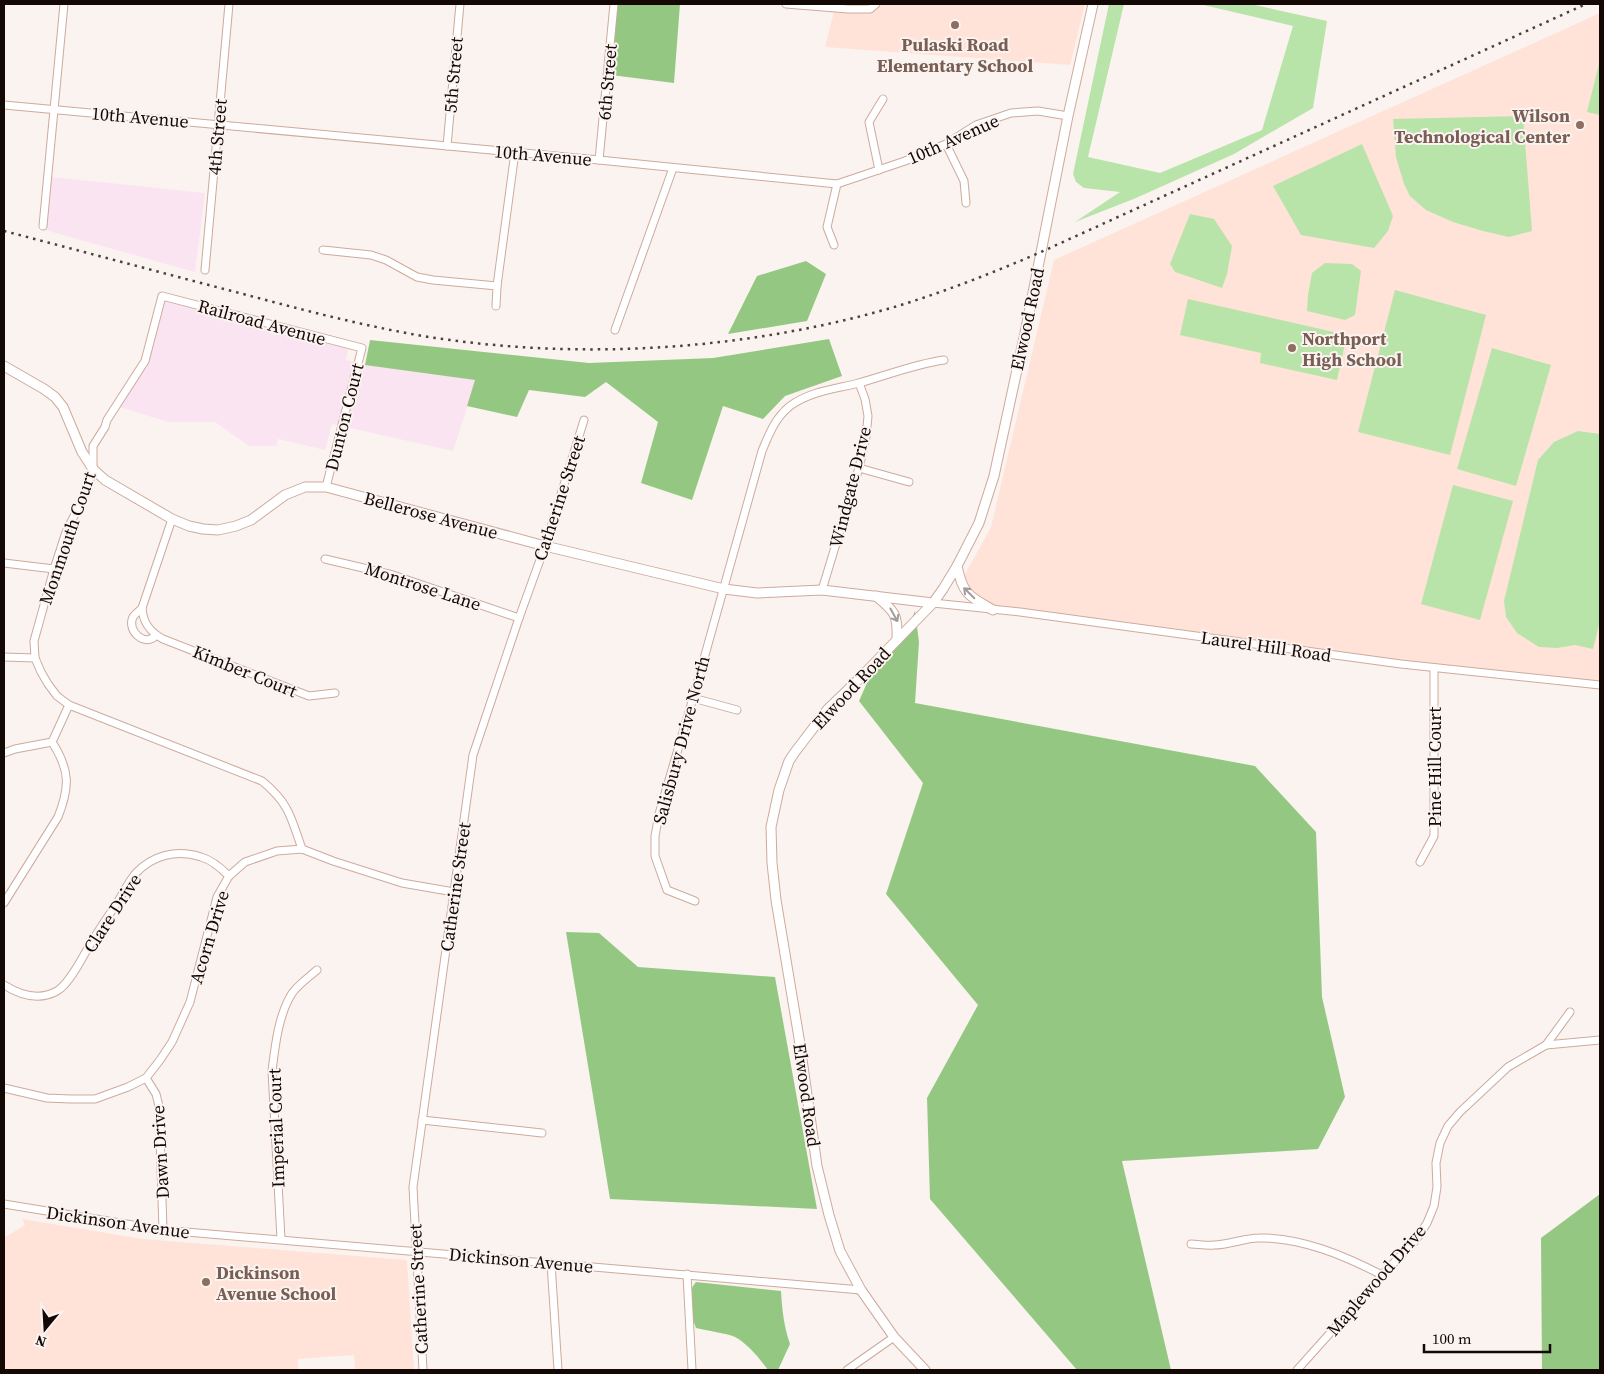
<svg xmlns="http://www.w3.org/2000/svg" width="1604" height="1374" font-family="'Source Serif 4',serif">
  <rect width="100%" height="100%" fill="#fbf3f0"/>
  <!-- built -->
  <g fill="#ffe3d8">
    <polygon points="836,4 1085,4 1070,65 825,47"/>
    <polygon points="1600,13 1600,683 1394,660 995,607 970,593 962,580 991,527 1054,260"/>
    <polygon points="22,1219 143,1239 407,1260 414,1370 355,1370 354,1355 298,1359 298,1370 4,1370 4,1238 25,1225"/>
  </g>
  <!-- industrial -->
  <g fill="#fae4f1">
    <polygon points="51,177 205,193 195,272 45,230"/>
    <polygon points="166,301 348,349 346,360 363,364 476,380 453,451 332,424 325,450 278,439 276,446 249,446 215,422 168,422 120,407 147,364"/>
  </g>
  <!-- green -->
  <g fill="#b8e4a9">
    <polygon points="1109,4 1124,4 1088,157 1160,173 1262,130 1293,26 1199,4 1250,4 1327,21 1313,108 1234,154 1136,198 1075,222 1120,192 1084,188 1076,182 1073,174"/>
    <polygon points="1600,60 1600,115 1587,112"/>
    <polygon points="1523,116 1532,231 1509,237 1483,231 1453,222 1426,210 1410,196 1404,184 1396,157 1393,119"/>
    <polygon points="1362,144 1393,216 1388,231 1374,248 1301,235 1273,186"/>
    <polygon points="1190,214 1214,219 1232,246 1227,274 1222,288 1175,272 1170,264"/>
    <polygon points="1325,263 1352,264 1361,271 1355,315 1345,320 1307,311 1308,295 1312,273"/>
    <polygon points="1395,290 1486,315 1450,455 1358,432"/>
    <polygon points="1188,299 1347,335 1337,380 1260,363 1261,353 1180,335"/>
    <polygon points="1492,348 1551,365 1516,486 1457,469"/>
    <polygon points="1578,431 1600,434 1600,621 1593,649 1575,645 1557,648 1539,647 1517,633 1506,617 1504,601 1538,460 1554,442"/>
    <polygon points="1453,485 1513,501 1480,620 1421,604"/>
  </g>
  <!-- forest -->
  <g fill="#94c882">
    <polygon points="617,4 680,4 674,83 611,75"/>
    <polygon points="806,261 826,274 807,321 728,334 757,276"/>
    <polygon points="829,339 842,376 785,396 763,419 723,406 692,500 641,483 658,422 606,382 585,397 529,390 517,417 467,406 475,380 365,365 370,340 589,363 713,358"/>
    <polygon points="915,611 919,642 915,703 1255,766 1316,832 1322,997 1345,1097 1318,1149 1122,1161 1171,1370 1077,1370 930,1199 927,1098 978,1005 886,894 923,783 859,701 882,649 896,646 907,630"/>
    <polygon points="566,932 599,933 638,967 775,977 817,1209 610,1199"/>
    <polygon points="1600,1194 1600,1370 1542,1370 1541,1238"/>
    <path d="M696 1282 781 1291C782 1309 784 1327 790 1344L778 1370H768C761 1360 746 1342 735 1337 726 1333 707 1331 696 1328 691 1314 685 1294 696 1282Z"/>
  </g>
  <g fill="none" stroke-linecap="round" stroke-linejoin="round">
    <!-- minor casing -->
    <g stroke="#ceaa9c" stroke-width="9">
      <g id="minor">
        <polyline points="786,4 848,9 870,9 876,4"/>
        <polyline points="4,105 599,160 837,184 905,161 946,144 976,125 1011,113 1038,111 1068,116"/>
        <polyline points="946,144 964,181 966,203"/>
        <polyline points="447,146 460,4"/>
        <polyline points="599,160 614,4"/>
        <polyline points="879,170 869,122 883,99"/>
        <polyline points="43,226 64,4"/>
        <polyline points="834,245 827,227 837,184"/>
        <polyline points="323,250 371,255 386,260 417,277 433,280 497,286"/>
        <polyline points="205,270 229,4"/>
        <polyline points="496,306 497,286 515,152"/>
        <polyline points="615,330 673,168"/>
        <polyline points="859,468 909,482"/>
        <path d="M172 519 142 608C143 623 150 632 163 639L309 696 335 693"/>
        <polyline points="325,559 393,575 519,618"/>
        <polyline points="4,563 54,569"/>
        <polyline points="822,590 859,468 866,437 868,416 865,399 859,383"/>
        <polyline points="933,603 1020,612 1401,664 1600,685"/>
        <path d="M142 608C139 611 135 614 133 617 126 631 146 648 156 635"/>
        <polyline points="4,657 35,658"/>
        <polyline points="693,698 737,710"/>
        <polyline points="52,742 69,705"/>
        <polyline points="4,753 15,749 52,742"/>
        <path d="M302 849C291 817 289 803 262 781L69 705 57 696 48 684 41 672 35 658 34 641 54 569 66 532 87 490 93 469V446L105 427 107 420 145 361 162 296 362 348 326 487"/>
        <polyline points="1420,862 1434,836 1434,668"/>
        <path d="M695 901 667 890 655 856V836L659 814 693 698 762 451C769 434 775 418 790 406 810 391 836 389 859 383 888 375 915 364 944 360"/>
        <path d="M4 903 58 817C70 787 70 770 52 742"/>
        <path d="M4 985C20 995 39 1001 57 991 69 984 81 960 88 948 97 932 107 918 117 903 123 893 128 883 135 874 152 855 177 849 201 857 212 860 221 868 229 876"/>
        <polyline points="1546,1045 1570,1012"/>
        <polyline points="146,1078 156,1094 159,1106 163,1230"/>
        <polyline points="4,1088 47,1098 70,1099 95,1099 128,1087 146,1078 160,1060 172,1042 190,1002 217,897 229,876 245,862 277,851 302,849 333,861 402,883 454,892"/>
        <polyline points="422,1120 542,1133"/>
        <polyline points="4,1204 163,1230 861,1290"/>
        <path d="M281 1239 272 1071C275 1047 278 1017 291 995 296 986 309 977 317 970"/>
        <path d="M1191 1244C1198 1244 1206 1246 1214 1245 1229 1245 1244 1238 1259 1238 1301 1237 1345 1256 1382 1275"/>
        <polyline points="551,1263 558,1370"/>
        <polyline points="687,1274 692,1370"/>
        <polyline points="423,1370 413,1187 473,755 519,618 545,546 584,420"/>
        <polyline points="847,1370 894,1337"/>
        <polyline points="1297,1370 1382,1275 1416,1240 1427,1223 1434,1206 1437,1187 1436,1163 1440,1143 1448,1126 1460,1112 1508,1067 1546,1045 1600,1040"/>
      </g>
    </g>
    <!-- tertiary casing -->
    <g stroke="#ceaa9c" stroke-width="11">
      <polyline id="tertiary" points="4,366 44,389 55,397 63,407 82,452 93,469 105,480 172,519 189,526 203,529 218,530 236,526 251,520 285,495 305,487 326,487 545,546 724,589 757,593 822,590 933,603"/>
    </g>
    <!-- secondary casing -->
    <g stroke="#ceaa9c" stroke-width="11">
      <g id="secondary">
        <path d="M957 566C963 595 969 596 993 610"/>
        <path d="M876 596C895 612 898 614 897 640"/>
        <polyline points="925,1370 894,1337 861,1290 840,1251 829,1215 817,1166 799,1038 776,900 772,863 771,827 779,790 789,761 795,752 827,710 859,679 933,603 943,589 957,566 979,523 994,476 1025,333 1068,116 1093,4"/>
      </g>
    </g>
    <!-- minor -->
    <use href="#minor" stroke="#fff" stroke-width="7"/>
    <!-- tertiary -->
    <use href="#tertiary" stroke="#fff" stroke-width="9"/>
    <!-- secondary -->
    <use href="#secondary" stroke="#fff" stroke-width="9"/>
    <!-- rail -->
    <path stroke="#4b403c" stroke-width="2.5" stroke-dasharray="2.5 5" stroke-linecap="butt" d="M4 231C85 252 166 274 247 295 307 311 368 327 429 337 584 361 751 350 901 305 949 290 995 272 1041 252L1586 4"/>
  </g>
  <!-- one-way arrows -->
  <defs><path id="oneway-shaft" d="M-6 0H5M1.5-3L5.5 0L1.5 3" fill="none" stroke-width="1.6" stroke-linecap="round" stroke-linejoin="round" transform="scale(1.25)"/></defs>
  <g stroke="#a19c9b">
    <use href="#oneway-shaft" transform="translate(969 593) rotate(-135)"/>
    <use href="#oneway-shaft" transform="translate(894 615) rotate(61)"/>
  </g>
  <!-- markers -->
  <g fill="#8d6e63" stroke="#fbf3f0" stroke-width="2">
    <circle cx="955" cy="25" r="5"/>
    <circle cx="1580" cy="125" r="5"/>
    <circle cx="1292" cy="348" r="5"/>
    <circle cx="206" cy="1282" r="5"/>
  </g>
  <g text-anchor="middle" dominant-baseline="central" stroke-width="4" stroke-linejoin="round" paint-order="stroke">
    <!-- education labels -->
    <g font-size="18" font-weight="bold" fill="#785e54" stroke="#fbf3f0" text-anchor="start">
      <text x="955" y="44" text-anchor="middle">Pulaski Road<tspan x="955" dy="21">Elementary School</tspan></text>
      <text x="1570" y="115" text-anchor="end">Wilson<tspan x="1570" dy="21">Technological Center</tspan></text>
      <text x="1302" y="338">Northport<tspan x="1302" dy="21">High School</tspan></text>
      <text x="216" y="1272">Dickinson<tspan x="216" dy="21">Avenue School</tspan></text>
    </g>
    <!-- street labels -->
    <g font-size="18" fill="#140804" stroke="#fbf3f0">
      <text transform="translate(453 75) rotate(-85)">5th Street</text>
      <text transform="translate(607 82) rotate(-85)">6th Street</text>
      <text transform="translate(140 117) rotate(5)">10th Avenue</text>
      <text transform="translate(217 137) rotate(-85)">4th Street</text>
      <text transform="translate(953 139) rotate(-24)">10th Avenue</text>
      <text transform="translate(543 155) rotate(5)">10th Avenue</text>
      <text transform="translate(1027 319) rotate(-78)">Elwood Road</text>
      <text transform="translate(262 322) rotate(15)">Railroad Avenue</text>
      <text transform="translate(344 417) rotate(-76)">Dunton Court</text>
      <text transform="translate(850 487) rotate(-76)">Windgate Drive</text>
      <text transform="translate(559 498) rotate(-72)">Catherine Street</text>
      <text transform="translate(431 515) rotate(15)">Bellerose Avenue</text>
      <text transform="translate(67 538) rotate(-71)">Monmouth Court</text>
      <text transform="translate(423 586) rotate(18)">Montrose Lane</text>
      <text transform="translate(1266 646) rotate(8)">Laurel Hill Road</text>
      <text transform="translate(245 671) rotate(22)">Kimber Court</text>
      <text transform="translate(851 688) rotate(-47)">Elwood Road</text>
      <text transform="translate(681 740) rotate(-75)">Salisbury Drive North</text>
      <text transform="translate(1434 767) rotate(-90)">Pine Hill Court</text>
      <text transform="translate(455 887) rotate(-82)">Catherine Street</text>
      <text transform="translate(112 913) rotate(-57)">Clare Drive</text>
      <text transform="translate(209 937) rotate(-73)">Acorn Drive</text>
      <text transform="translate(807 1095) rotate(82)">Elwood Road</text>
      <text transform="translate(276 1128) rotate(-92)">Imperial Court</text>
      <text transform="translate(160 1152) rotate(-93)">Dawn Drive</text>
      <text transform="translate(118 1222) rotate(8)">Dickinson Avenue</text>
      <text transform="translate(521 1260) rotate(5)">Dickinson Avenue</text>
      <text transform="translate(1376 1280) rotate(-49)">Maplewood Drive</text>
      <text transform="translate(418 1289) rotate(-93)">Catherine Street</text>
    </g>
  </g>
  <!-- border -->
  <rect width="1604" height="1374" fill="none" stroke="#140804" stroke-width="10"/>
  <!-- north arrow -->
  <g transform="translate(45 1329) rotate(198)" stroke="#fbf3f0" stroke-width="4" paint-order="stroke">
  <path d="M0-4L9 19L0 12L-9 19Z" fill="#140804"/>
  <text y="-8" font-size="14" font-weight="bold" text-anchor="middle" fill="#140804">N</text>
  </g>
  <!-- scale -->
  <path d="M1424 1344v8h126v-8" fill="none" stroke="#140804" stroke-width="2.5"/>
  <text x="1432" y="1344" font-size="15" fill="#140804" stroke="#fbf3f0" stroke-width="4" paint-order="stroke">100 m</text>
</svg>
